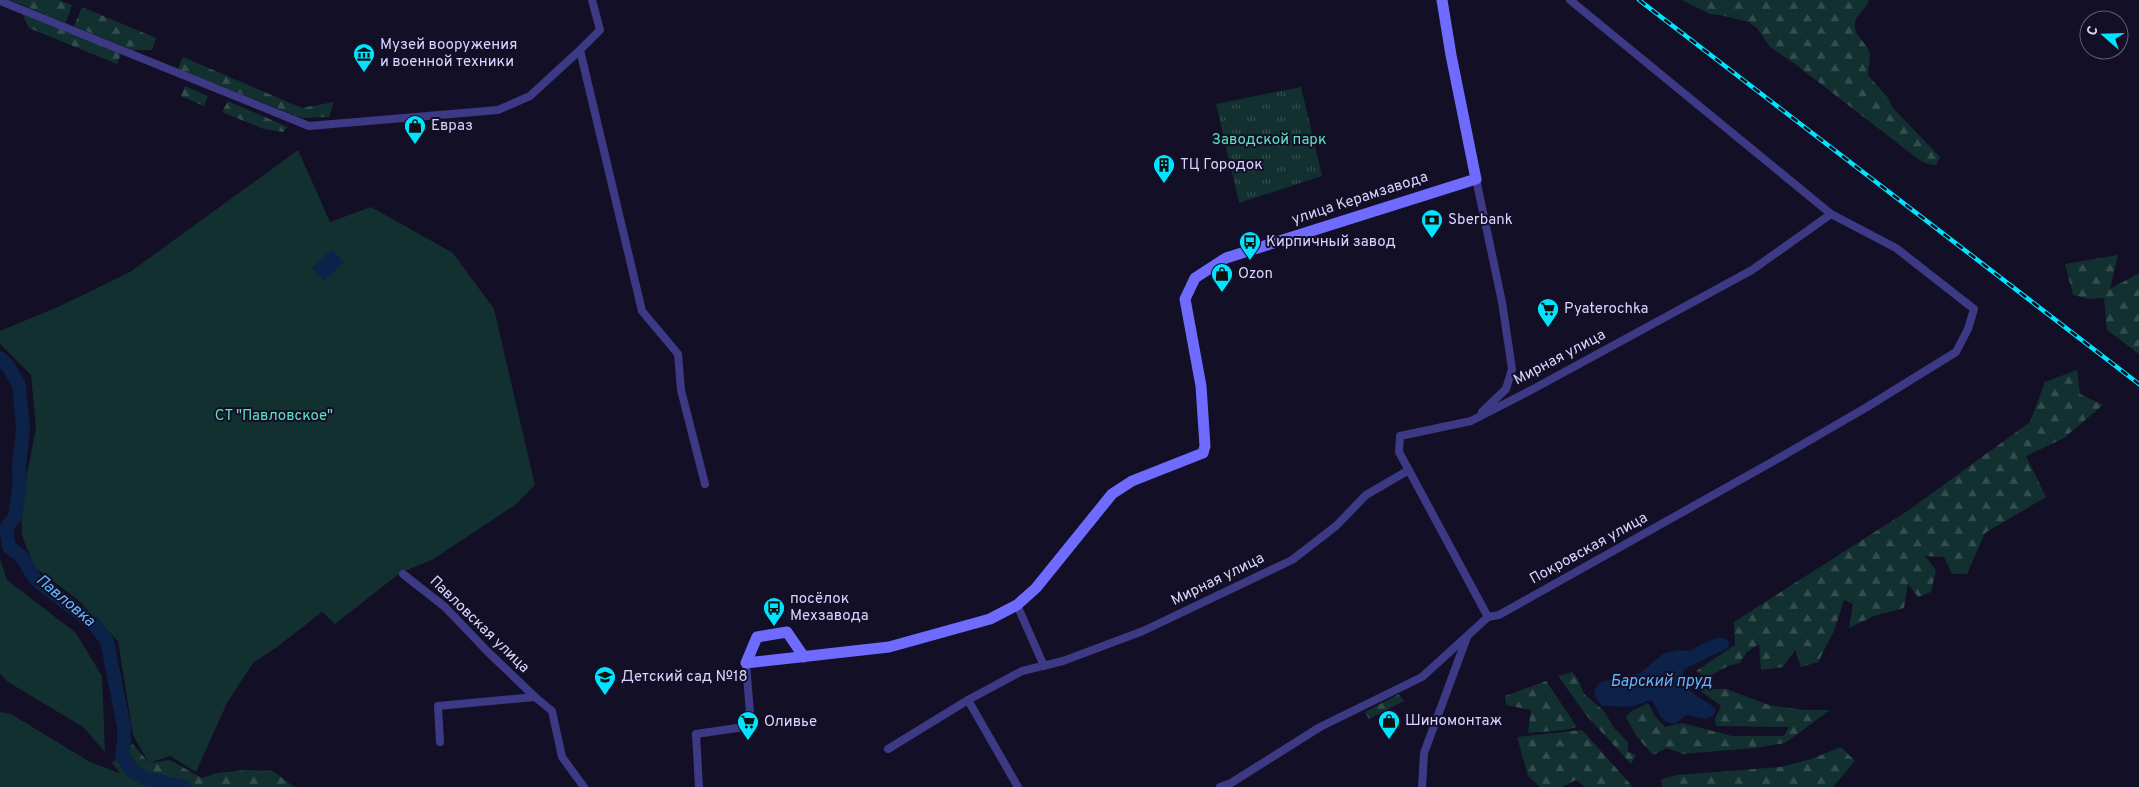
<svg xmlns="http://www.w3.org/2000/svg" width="2139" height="787" font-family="Overpass,sans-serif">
  <defs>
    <pattern id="forest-firs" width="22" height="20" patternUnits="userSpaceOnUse" patternTransform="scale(1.25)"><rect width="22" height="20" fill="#12302f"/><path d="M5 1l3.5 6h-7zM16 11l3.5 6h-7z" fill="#344d4e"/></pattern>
    <pattern id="park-tufts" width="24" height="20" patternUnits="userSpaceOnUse" patternTransform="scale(1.25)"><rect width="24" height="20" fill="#12302f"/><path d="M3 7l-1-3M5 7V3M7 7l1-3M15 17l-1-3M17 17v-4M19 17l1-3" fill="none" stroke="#344d4e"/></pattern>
  </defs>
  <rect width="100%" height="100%" fill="#130f26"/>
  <!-- green -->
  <g fill="#12302f">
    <polygon points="298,150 330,222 371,207 453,253 494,309 535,485 515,505 432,560 400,573 335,624 322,612 277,647 253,663 227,703 196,772 170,756 149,763 133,735 118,641 77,599 34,567 22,535 21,505 36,428 31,375 0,344 0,331 60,306 130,272"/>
    <polygon points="0,559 7,580 76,633 102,676 105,752 83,727 8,682 0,674"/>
    <polygon points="0,712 11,714 90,762 156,787 0,787"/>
  </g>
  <!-- forest -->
  <g fill="url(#forest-firs)">
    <polygon points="10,0 58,0 72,5 66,23"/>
    <path d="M1682 0H1869C1867 9 1856 14 1855 23 1853 37 1868 42 1870 55 1870 61 1868 69 1868 75L1888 98 1892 107 1940 157 1936 165 1927 164 1918 159 1795 64 1770 47 1757 28 1749 22 1720 15 1710 14Z"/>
    <polygon points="82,7 156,38 152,50 132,50 74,26"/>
    <polygon points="22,14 121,54 117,64 29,28"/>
    <polygon points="183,57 302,108 334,102 329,117 302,118 178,69"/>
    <polygon points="185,86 208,96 204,106 181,96"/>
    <polygon points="228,101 288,127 283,132 264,129 222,112"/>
    <polygon points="2118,255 2110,289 2139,273 2139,354 2107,330 2104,298 2089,299 2073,295 2065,264"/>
    <polygon points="2077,370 2080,394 2103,405 2064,438 2026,456 2046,497 1985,533 1967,574 1952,574 1944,557 1925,556 1936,570 1931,592 1918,597 1908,584 1904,608 1874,616 1849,628 1853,604 1844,600 1834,631 1818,662 1801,667 1795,650 1783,667 1761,670 1759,644 1747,652 1740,663 1728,666 1706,678 1696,671 1735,645 1734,622 1909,510 2030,422 2045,382"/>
    <polygon points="1572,672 1578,679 1584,694 1604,711 1614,728 1628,742 1628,752 1636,755 1631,764 1586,715 1558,676"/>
    <path d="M1546 681 1577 727C1561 732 1545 731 1528 733L1531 710 1506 705 1505 696Z"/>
    <polygon points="1698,689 1726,689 1769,705 1804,710 1830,710 1785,743 1755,748 1683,754 1667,748 1653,755 1637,737 1626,717 1630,712 1648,703 1655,716 1665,727 1682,723 1732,736 1784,736 1789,727 1716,726 1715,719 1721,706"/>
    <polygon points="1399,694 1404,701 1369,719 1365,712"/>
    <polygon points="1582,730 1633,787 1585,787 1576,780 1562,787 1540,787 1528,776 1517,737"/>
    <polygon points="133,744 149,763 170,760 202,778 217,773 246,770 273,771 294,787 141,787 122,776 112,763"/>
    <polygon points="1841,747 1855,761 1833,787 1663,787 1660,780 1676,775 1781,767 1811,759"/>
  </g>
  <!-- park -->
  <polygon fill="url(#park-tufts)" points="1301,87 1322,176 1239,203 1216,104"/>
  <!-- water -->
  <g fill="#0c2248">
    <polygon points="332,249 344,263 324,281 312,268"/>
    <path d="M1719 637 1726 639 1730 643 1726 649 1684 669C1678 692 1702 696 1716 709L1714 715 1706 719 1686 715 1675 724C1660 723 1659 710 1651 700L1631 707 1602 706 1596 698 1594 690 1601 682 1640 673 1663 654 1677 650 1690 651 1700 645Z"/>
  </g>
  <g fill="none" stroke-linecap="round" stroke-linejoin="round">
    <!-- river -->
    <polyline stroke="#0c2248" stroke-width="14" points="0,358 8,366 19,385 23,428 19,467 20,482 15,517 6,528 9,547 21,556 36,580 94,624 107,641 124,727 124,742 122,756 133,771 144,778 184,787"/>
    <!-- street -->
    <g stroke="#3d3a85" stroke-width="8">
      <polyline points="0,1 309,126 498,110 530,96 580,50 642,311 678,354 681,390 705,484"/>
      <polyline points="580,50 600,30 592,0"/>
      <polyline points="1476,179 1502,302 1512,369 1506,389 1482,412"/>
      <polyline points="403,574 445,607 488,652 535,697"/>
      <polyline points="1017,605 1044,666"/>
      <polyline points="1488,617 1399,452 1400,436 1471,421 1535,388 1752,270 1831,214"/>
      <polyline points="968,700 1018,787"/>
      <polyline points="440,742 438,706 535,697 552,711 562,757 584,787"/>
      <polyline points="888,749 968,700 1022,671 1063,661 1143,631 1292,560 1336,526 1366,495 1409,470"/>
      <polyline points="699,787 696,734 751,726 746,663"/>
      <polyline points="1220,787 1231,783 1320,727 1422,677 1488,617 1499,615 1772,462 1867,407 1956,352 1968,329 1974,309 1896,248 1831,214 1570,0"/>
      <polyline points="1422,787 1424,753 1467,637"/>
    </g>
    <!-- secondary -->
    <polyline stroke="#6f6bff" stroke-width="11" points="804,657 787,632 757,637 746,663 889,647 990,619 1017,605 1036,588 1112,494 1132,481 1203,453 1205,446 1201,386 1185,299 1195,278 1226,258 1476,179 1451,55 1442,0"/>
    <!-- rail casing -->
    <g stroke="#00e5ff" stroke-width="4.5">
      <polyline id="rail" points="1639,0 2139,384"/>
    </g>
    <!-- rail -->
    <use href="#rail" stroke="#130f26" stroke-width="2.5" stroke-dasharray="8" stroke-linecap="butt"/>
  </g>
  <!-- icons -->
  <defs>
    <g id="museum-pin" transform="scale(1.125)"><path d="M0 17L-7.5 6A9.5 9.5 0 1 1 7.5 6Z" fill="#00e5ff" stroke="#130f26"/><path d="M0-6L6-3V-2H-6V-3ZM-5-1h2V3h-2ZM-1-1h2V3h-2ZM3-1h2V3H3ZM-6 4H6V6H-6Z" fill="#111"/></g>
    <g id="shop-pin" transform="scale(1.125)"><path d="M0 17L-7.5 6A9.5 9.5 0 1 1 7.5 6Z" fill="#00e5ff" stroke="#130f26"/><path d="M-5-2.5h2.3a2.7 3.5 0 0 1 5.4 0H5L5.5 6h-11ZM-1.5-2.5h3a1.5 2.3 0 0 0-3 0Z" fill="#111"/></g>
    <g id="building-pin" transform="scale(1.125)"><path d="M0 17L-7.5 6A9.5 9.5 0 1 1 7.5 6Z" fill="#00e5ff" stroke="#130f26"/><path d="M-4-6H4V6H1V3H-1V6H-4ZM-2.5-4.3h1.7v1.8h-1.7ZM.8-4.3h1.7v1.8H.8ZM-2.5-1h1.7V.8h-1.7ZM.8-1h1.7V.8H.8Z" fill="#111"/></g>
    <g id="bank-pin" transform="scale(1.125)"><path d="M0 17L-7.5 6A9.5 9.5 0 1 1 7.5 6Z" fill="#00e5ff" stroke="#130f26"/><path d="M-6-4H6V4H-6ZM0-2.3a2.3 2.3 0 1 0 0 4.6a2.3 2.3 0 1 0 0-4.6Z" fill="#111"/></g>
    <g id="bus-pin" transform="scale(1.125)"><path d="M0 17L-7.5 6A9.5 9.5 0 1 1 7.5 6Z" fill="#00e5ff" stroke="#130f26"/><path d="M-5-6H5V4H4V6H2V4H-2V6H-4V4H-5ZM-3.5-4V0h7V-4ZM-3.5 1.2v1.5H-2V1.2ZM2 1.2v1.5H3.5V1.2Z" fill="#111"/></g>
    <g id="supermarket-pin" transform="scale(1.125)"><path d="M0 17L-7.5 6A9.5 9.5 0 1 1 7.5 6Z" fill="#00e5ff" stroke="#130f26"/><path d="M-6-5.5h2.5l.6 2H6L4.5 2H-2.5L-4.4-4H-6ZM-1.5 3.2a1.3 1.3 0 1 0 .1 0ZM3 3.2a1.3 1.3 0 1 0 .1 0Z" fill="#111"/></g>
    <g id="school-pin" transform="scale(1.125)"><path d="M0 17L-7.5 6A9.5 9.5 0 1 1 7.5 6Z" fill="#00e5ff" stroke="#130f26"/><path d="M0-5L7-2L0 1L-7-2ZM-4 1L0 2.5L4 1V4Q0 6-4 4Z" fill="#111"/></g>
  </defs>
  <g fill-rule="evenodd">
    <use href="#museum-pin" x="364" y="54"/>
    <use href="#shop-pin" x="415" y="126"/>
    <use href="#building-pin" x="1164" y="165"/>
    <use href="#bank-pin" x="1432" y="220"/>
    <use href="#bus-pin" x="1250" y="242"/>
    <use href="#shop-pin" x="1222" y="274"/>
    <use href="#supermarket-pin" x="1548" y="309"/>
    <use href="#bus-pin" x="774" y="608"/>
    <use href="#school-pin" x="605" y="677"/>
    <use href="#shop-pin" x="1389" y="721"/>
    <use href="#supermarket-pin" x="748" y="722"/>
  </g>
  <g text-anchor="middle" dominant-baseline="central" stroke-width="4" stroke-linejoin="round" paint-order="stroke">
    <!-- poi labels -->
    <g font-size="15" fill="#d9d4ff" stroke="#130f26" text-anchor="start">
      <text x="380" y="45">Музей вооружения<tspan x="380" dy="17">и военной техники</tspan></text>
      <text x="431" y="126">Евраз</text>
      <text x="1180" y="165">ТЦ Городок</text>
      <text x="1448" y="220">Sberbank</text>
      <text x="1266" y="242">Кирпичный завод</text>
      <text x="1238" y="274">Ozon</text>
      <text x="1564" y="309">Pyaterochka</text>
      <text x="790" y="599">посёлок<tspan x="790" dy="17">Мехзавода</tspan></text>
      <text x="621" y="677">Детский сад №18</text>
      <text x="1405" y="721">Шиномонтаж</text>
      <text x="764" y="722">Оливье</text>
    </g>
    <!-- park labels -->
    <g font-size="15" fill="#5fe0c0" stroke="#130f26">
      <text x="1269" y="140">Заводской парк</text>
      <text x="274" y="416">СТ "Павловское"</text>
    </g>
    <!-- street labels -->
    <g font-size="15" fill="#d9d4ff" stroke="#130f26">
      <text transform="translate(1360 199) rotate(-18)">улица Керамзавода</text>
      <text transform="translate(1560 358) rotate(-28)">Мирная улица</text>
      <text transform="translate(1589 549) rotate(-29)">Покровская улица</text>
      <text transform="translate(1218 580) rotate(-26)">Мирная улица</text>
      <text transform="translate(479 625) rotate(44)">Павловская улица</text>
    </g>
    <!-- water labels -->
    <g font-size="16" font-style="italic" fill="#62b6ff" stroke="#130f26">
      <text transform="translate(65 601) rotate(40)">Павловка</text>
      <text x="1661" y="682">Барский пруд</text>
    </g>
  </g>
  <!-- north arrow -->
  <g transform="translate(2104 35) rotate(290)"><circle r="24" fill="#130f26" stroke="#625e7d"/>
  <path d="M0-4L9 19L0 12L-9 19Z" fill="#00e5ff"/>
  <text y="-8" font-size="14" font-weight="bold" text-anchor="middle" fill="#d9d4ff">С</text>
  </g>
</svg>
